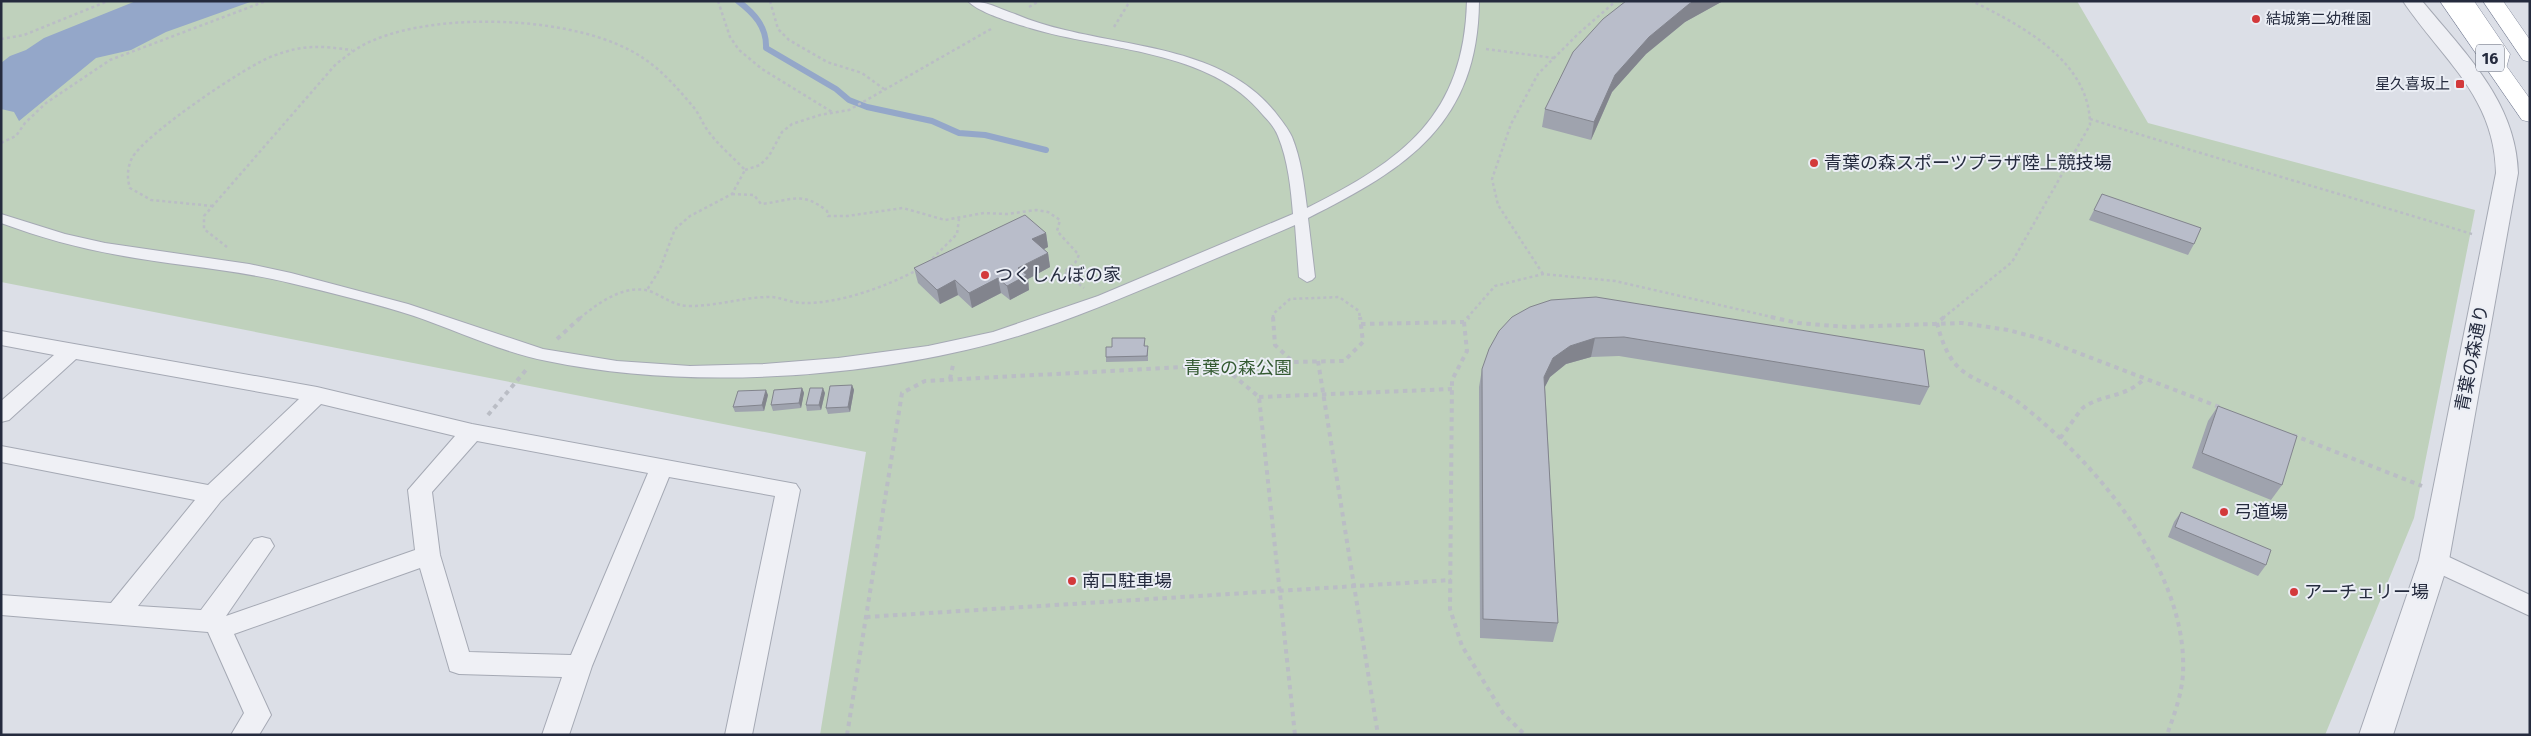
<svg xmlns="http://www.w3.org/2000/svg" width="2531" height="736" font-family="'Fira Sans','Noto Sans JP',sans-serif">
<style>
.green{fill:#bfd1bc}
.water{fill:#94a7c9}
.lines{fill:none;stroke-linecap:round;stroke-linejoin:round}
.stream{stroke:#94a7c9;stroke-width:6}
.pedestrian-casing{stroke:#a5a9b4;stroke-width:2}
.minor-casing{stroke:#a5a9b4;stroke-width:2}
.tertiary-casing{stroke:#a5a9b4;stroke-width:2}
.trunk-casing{stroke:#838a9e;stroke-width:1}
.motorway-casing{stroke:#838a9e;stroke-width:1}
.path-far1{stroke:#babdc5;stroke-width:2.5;stroke-dasharray:3 3;stroke-linecap:butt}
.path{stroke:#babdc5;stroke-width:4;stroke-dasharray:4.5 4.5;stroke-linecap:butt}
.pedestrian{fill:#eff0f5;fill-rule:evenodd}
.minor{fill:#eff0f5;fill-rule:evenodd}
.tertiary{fill:#eff0f5;fill-rule:evenodd}
.trunk{fill:#fff;fill-rule:evenodd}
.motorway{fill:#fff;fill-rule:evenodd}
.wall{fill:#9fa3ae}
.shaded-wall{fill:#82848d}
.building{fill:#b9bdca;stroke:#82848d}
.poi-dot{fill:#d3393b;stroke:#ebeef5;stroke-width:2}
.labels{text-anchor:middle;stroke-width:4;stroke-linejoin:round;paint-order:stroke}
.far-poi-label{font-size:15px;fill:#252b3e;stroke:#ebeef5;text-anchor:start}
.shield{fill:#ebeef5;stroke:#606675;stroke-width:1}
.shield-label{font-size:16px;font-weight:bold;fill:#252b3e}
.poi-label{font-size:18px;fill:#252b3e;stroke:#ebeef5;text-anchor:start}
.street-label{font-size:18px;fill:#252b3e;stroke:#ebeef5}
.park-label{font-size:18px;fill:#345a32;stroke:#ebeef5}
</style>
<rect width="100%" height="100%" fill="#dcdfe7"/>
<path class="green" d="M1 1H2077L2148 123 2475 210 2414 518 2325 735H820L866 452 1 282Z"/>
<path class="water" d="M136 1H253L166 32 131 50 96 58 19 121 14 112 1 109V63L10 56 26 50 44 38Z"/>
<g class="lines">
<path class="stream" d="M738 1C754 13 767 27 766 48L836 89 849 100 867 107 932 121 959 133 985 135 1046 150"/>
<defs>
<path id="pedestrian" d="M968 1C987 1 997 8 1015 14 1031 21 1048 26 1065 30 1138 48 1225 50 1275 112 1281 120 1288 128 1292 137 1301 159 1304 184 1307 208 1403 160 1464 116 1467 1H1479C1478 123 1408 168 1308 218L1315 277 1312 280 1307 282 1299 277 1295 225C1256 242 1216 258 1177 275 1117 300 1057 326 994 343 859 379 685 390 547 361 501 352 458 331 414 316 374 303 332 293 290 283 234 269 175 266 118 255 78 248 39 237 1 223V214L65 234 105 243 249 264 291 273 408 304 543 349 617 361 690 366 764 364 838 358 928 346 993 332 1098 296 1293 214C1291 189 1288 160 1278 136 1275 128 1269 121 1263 115 1211 49 1105 51 1030 28 1014 23 979 13 968 1Z"/>
<g id="minor">
<path d="M1 331 317 387 472 424 796 484 800 490 752 735H725L775 496 669 477 592 666 569 735H542L562 677 459 674 450 671 420 568 234 634 271 715 259 735H231L244 713 208 632 1 615V595L111 603 195 500 1 462V446L208 485 299 399 76 359 9 420 1 422V401L54 355 1 345ZM321 404 455 436 408 490 415 550 226 616 274 546 270 539 262 537 254 539 201 610 138 606 221 501ZM477 441 648 473 571 655 469 652 440 555 432 492Z"/>
<path d="M2434 550 2530 595V616L2425 567 2422 560 2425 553Z"/>
</g>
<path id="tertiary" d="M2403 1H2422C2465 53 2516 102 2518 173L2449 560 2393 735H2359L2419 560 2496 173C2495 97 2442 59 2403 1Z"/>
<path id="trunk" d="M2440 1H2460L2530 99V122L2522 120Z"/>
<g id="motorway">
<path d="M2454 1H2474L2510 54 2505 72 2497 73 2489 72 2486 67 2488 54Z"/>
<path d="M2483 1H2503L2530 40V62L2523 60Z"/>
</g>
</defs>
<use href="#pedestrian" class="pedestrian-casing"/>
<use href="#minor" class="minor-casing"/>
<use href="#tertiary" class="tertiary-casing"/>
<use href="#trunk" class="trunk-casing"/>
<use href="#motorway" class="motorway-casing"/>
<g class="path-far1">
<path d="M718 1 730 37 739 50 762 69 832 112"/>
<path d="M770 1 778 29 789 40 827 62 862 73 884 89"/>
<path d="M1029 7 1039 1"/>
<path d="M1114 27 1130 1"/>
<path d="M1 39 24 35 108 1"/>
<path d="M1486 49 1554 58"/>
<path d="M2090 119C2217 159 2345 195 2472 234"/>
<path d="M1 143 16 136 25 123 46 103 110 60 266 1"/>
<path d="M745 170 760 165 769 156 782 132 792 124 820 115 849 110 991 29"/>
<path d="M732 194 754 195 761 204C791 201 801 190 827 211L828 216H847L903 208 945 220 984 213 1007 214 1036 210 1048 212 1060 220 1057 231 1079 255 1075 263 1064 272 1084 288"/>
<path d="M213 206 151 200 130 188C127 179 127 168 132 158 144 135 247 65 273 56 305 44 319 46 352 50"/>
<path d="M227 247 204 229V216L336 64C348 55 360 45 374 40 442 11 582 16 643 58 663 71 680 91 695 109 700 116 703 124 708 131 719 146 733 157 745 170L732 194 690 216 675 229 660 269 647 290"/>
<path d="M928 263 957 234 959 219"/>
<path d="M1543 274 1498 205 1492 179 1511 124 1538 74 1579 33 1616 1"/>
<path d="M580 318C598 303 627 282 652 292 666 298 674 306 690 306 716 306 740 298 766 297 779 296 790 303 803 303 839 304 888 286 919 269"/>
<path d="M1273 318V314L1290 299 1339 297 1359 311 1360 318"/>
<path d="M1467 318 1495 286 1543 274 1615 281 1776 318"/>
<path d="M1943 318 2012 262 2090 125C2090 61 2022 26 1972 1"/>
</g>
<g class="path">
<path d="M1273 317 1275 345 1293 362 1344 361 1363 342 1360 317"/>
<path d="M1771 317 1798 323 1847 327 1962 323 2008 330 2042 339 2222 408"/>
<path d="M1944 317 1937 323C1953 387 1979 372 2022 405 2097 464 2188 572 2183 673 2182 694 2174 715 2167 735"/>
<path d="M1464 322 1467 351 1452 380 1450 609 1462 646 1503 713 1525 735"/>
<path d="M1361 324 1464 322 1469 317"/>
<path d="M557 339 581 317"/>
<path d="M1318 361 1378 735"/>
<path d="M950 379 953 365"/>
<path d="M1259 397 1452 389"/>
<path d="M488 415 526 370"/>
<path d="M2293 435 2422 486"/>
<path d="M2060 438C2066 432 2080 409 2084 407 2105 393 2124 399 2145 378"/>
<path d="M866 617 1451 580"/>
<path d="M847 735 902 393 925 381 1221 365 1259 397 1295 735"/>
</g>
<use href="#pedestrian" class="pedestrian"/>
<use href="#minor" class="minor"/>
<use href="#tertiary" class="tertiary"/>
<use href="#trunk" class="trunk"/>
<use href="#motorway" class="motorway"/>
</g>
<g class="wall">
<path d="M1626 1H1723L1685 22 1646 54 1612 92 1591 140 1542 127 1545 109Z"/>
<path d="M2102 194 2194 244 2188 255 2089 220Z"/>
<path d="M1046 233 1048 247 1044 249 1048 253 1050 267 1028 279 1029 290 1010 300 1001 293 972 308 958 295 940 304 918 283 914 268Z"/>
<path d="M1512 317 1929 387 1920 405 1619 356 1591 357 1566 364 1550 377 1545 387 1558 623 1553 642 1480 638 1479 387 1482 369Z"/>
<path d="M1145 343V346H1148V361L1106 362V357L1112 347Z"/>
<path d="M852 385 854 390 850 412 828 414 826 408Z"/>
<path d="M802 388 804 393 801 408 773 411 771 405Z"/>
<path d="M825 393 821 410 807 411 806 405Z"/>
<path d="M768 395 764 411 735 412 733 407Z"/>
<path d="M2218 406 2282 485 2271 500 2192 468 2208 421Z"/>
<path d="M2181 512 2266 565 2258 576 2168 537 2174 522Z"/>
</g>
<g class="shaded-wall">
<path d="M1694 1H1723L1685 22 1646 54 1612 92 1591 140 1594 122 1615 75 1649 37 1689 4Z"/>
<path d="M1046 233 1048 247 1034 254 1032 239Z"/>
<path d="M1048 253 1050 267 1028 279 1029 290 1010 300 1007 286 1018 268Z"/>
<path d="M998 278 1001 293 972 308 969 293Z"/>
<path d="M955 280 958 295 940 304 937 290Z"/>
<path d="M1595 338 1591 357 1566 364 1550 377 1540 396 1544 377 1553 358 1570 346Z"/>
<path d="M852 385 854 390 850 412 848 407Z"/>
<path d="M802 388 804 393 801 408 799 403Z"/>
<path d="M823 388 825 393 821 410 819 405Z"/>
<path d="M766 390 768 395 764 411 762 405Z"/>
</g>
<g class="building">
<path d="M1626 1H1694L1689 4 1649 37 1615 75 1594 122 1545 109 1573 52 1603 19Z"/>
<path d="M2102 194 2201 228 2194 244 2094 210Z"/>
<path d="M1025 215 1046 233 1032 239 1048 253 1018 268 1027 275 1007 286 998 278 969 293 955 280 937 290 914 268Z"/>
<path d="M1596 297 1924 350 1929 387 1624 337 1595 338 1570 346 1553 358 1544 377 1558 623 1483 619 1482 369 1489 349 1499 331 1512 317 1530 307 1551 300Z"/>
<path d="M1112 338H1145L1144 346H1148L1147 356 1106 357V347H1112Z"/>
<path d="M852 385 848 407 826 408 830 386Z"/>
<path d="M802 388 799 403 771 405 774 390Z"/>
<path d="M810 388H823L819 405H806Z"/>
<path d="M766 390 762 405 733 407 738 391Z"/>
<path d="M2218 406 2297 436 2282 485 2202 453Z"/>
<path d="M2181 512 2271 550 2266 565 2175 527Z"/>
</g>
<g class="poi-dot">
<circle cx="2256" cy="19" r="5"/>
<rect x="2455" y="79" width="10" height="10" rx="2.5"/>
<circle cx="1814" cy="163" r="5"/>
<circle cx="985" cy="275" r="5"/>
<circle cx="2224" cy="512" r="5"/>
<circle cx="1072" cy="581" r="5"/>
<circle cx="2294" cy="592" r="5"/>
</g>
<g class="labels">
<g class="far-poi-label">
<text x="2266" y="24">結城第二幼稚園</text>
<text x="2450" y="89" text-anchor="end">星久喜坂上</text>
</g>
<rect class="shield" x="2476" y="44.5" width="28" height="27" rx="4"/>
<g class="shield-label">
<text x="2490" y="64">16</text>
</g>
<g class="poi-label">
<text x="1824" y="169">青葉の森スポーツプラザ陸上競技場</text>
<text x="995" y="281">つくしんぼの家</text>
<text x="2234" y="518">弓道場</text>
<text x="1082" y="587">南口駐車場</text>
<text x="2304" y="598">アーチェリー場</text>
</g>
<g class="street-label">
<text transform="translate(2472 358) rotate(-79)" y="6">青葉の森通り</text>
</g>
<g class="park-label">
<text x="1238" y="374">青葉の森公園</text>
</g>
</g>
<rect width="2531" height="736" fill="none" stroke="#252b3e" stroke-width="5"/>
</svg>
